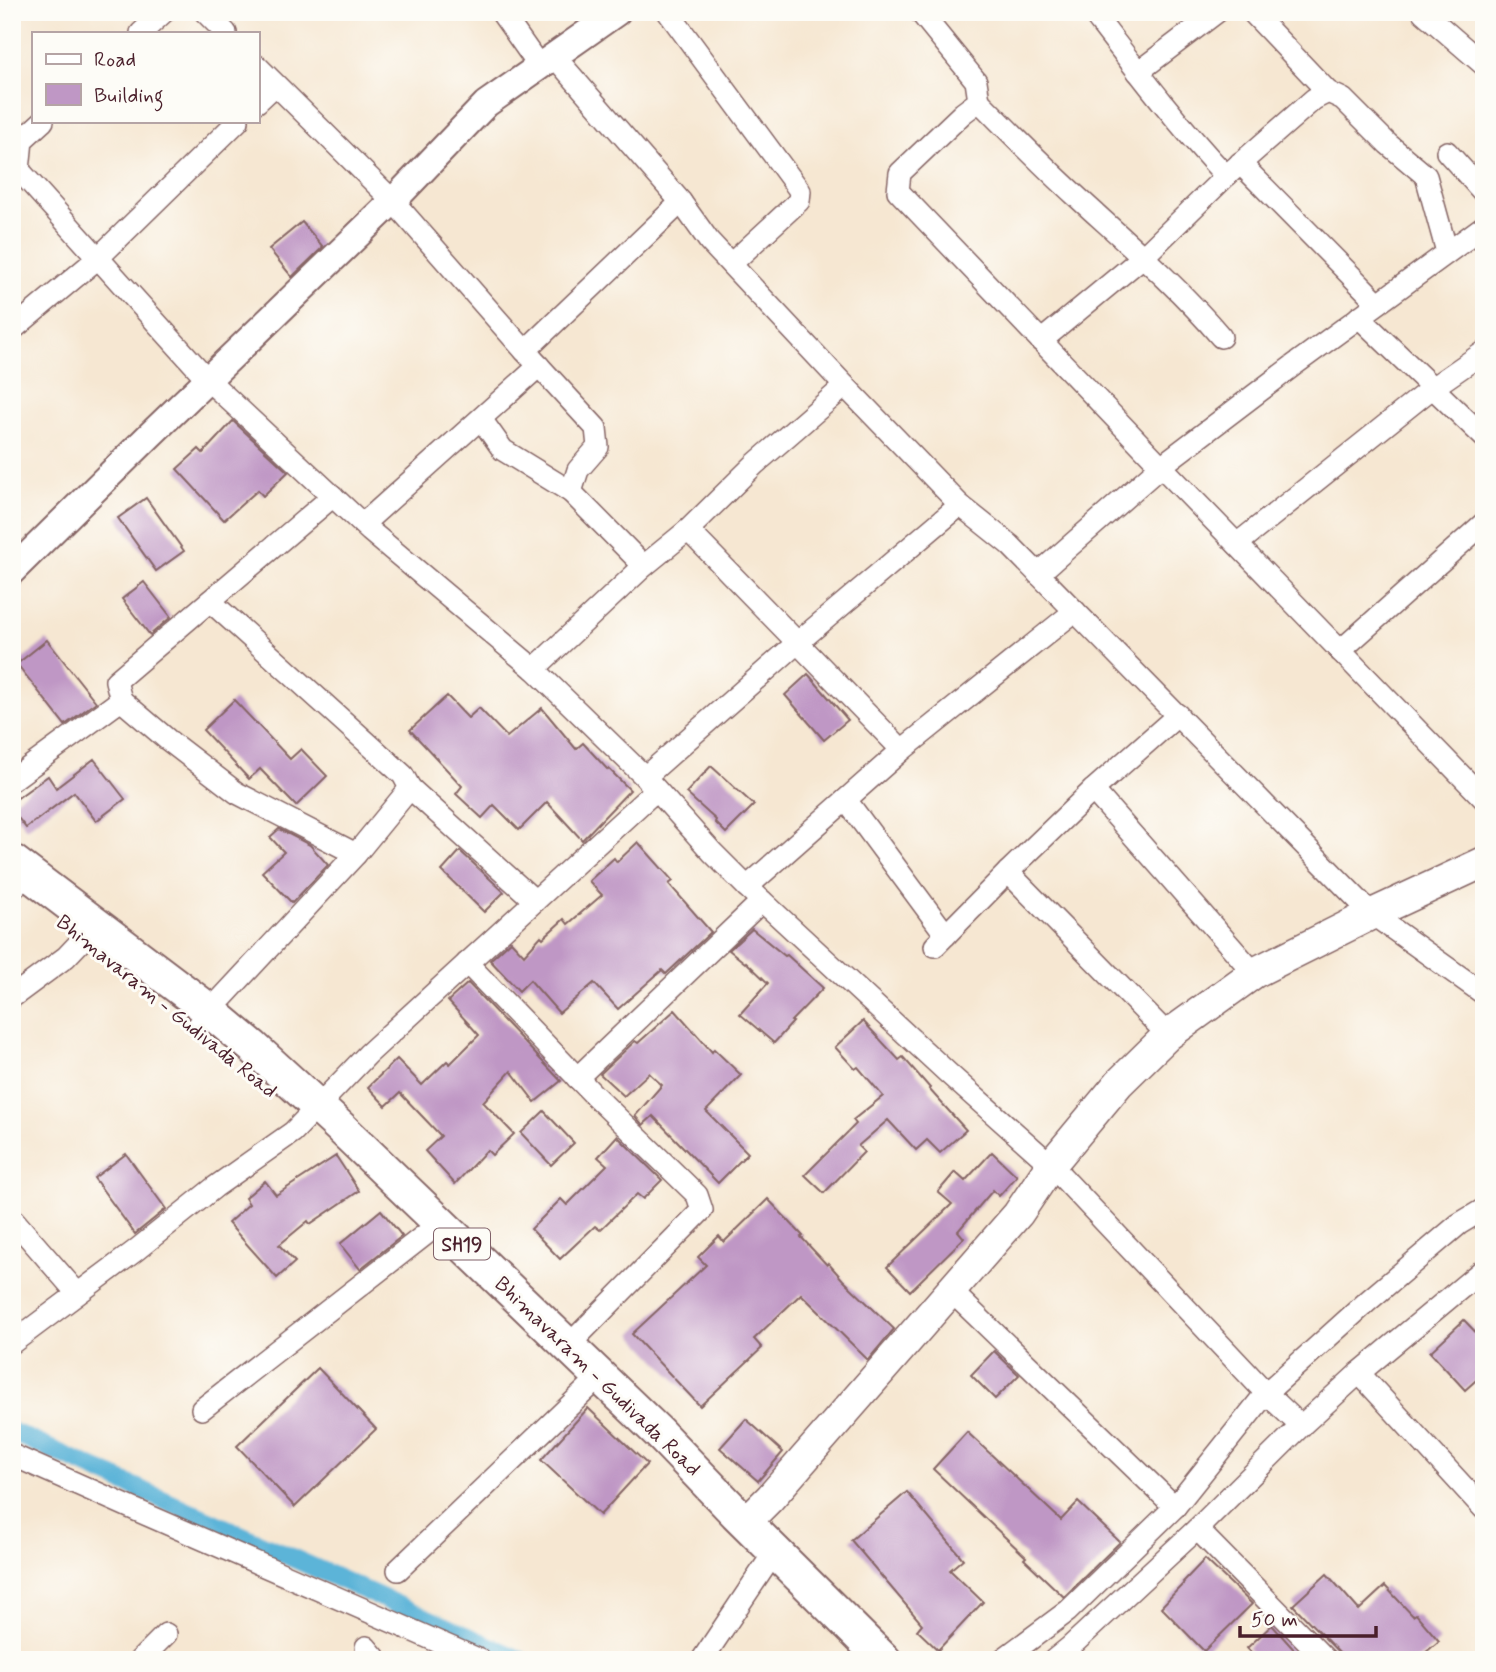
<svg xmlns="http://www.w3.org/2000/svg" width="1496" height="1672" font-family="Mynerve,sans-serif">
<style>
.lines{fill:none;stroke-linecap:round;stroke-linejoin:round}
.canal{stroke:#5bb4d8;stroke-width:19}
.building{fill:#bf97c5}
.minor-casing{stroke:#866565;stroke-width:24}
.tertiary-casing{stroke:#866565;stroke-width:30}
.secondary-casing{stroke:#866565;stroke-width:33}
.primary-casing{stroke:#866565;stroke-width:37}
.minor{stroke:#fff;stroke-width:21}
.tertiary{stroke:#fff;stroke-width:26}
.secondary{stroke:#fff;stroke-width:30}
.primary{stroke:#fff;stroke-width:33}
.labels{text-anchor:middle;stroke-width:6;stroke-linejoin:round;paint-order:stroke}
.shield{fill:#fdfcf7;stroke:#806168;stroke-width:2}
.shield-label{font-size:19px;font-weight:bold;fill:#4a1f2b}
.street-label{font-size:21px;fill:#4a1f2b;stroke:#fdfcf7}
</style>
<rect width="100%" height="100%" fill="#fdfcf7"/>
<filter id="ink" filterUnits="userSpaceOnUse"><feTurbulence type="fractalNoise" baseFrequency=".0143" numOctaves="2"/><feDisplacementMap in="SourceGraphic" scale="14" xChannelSelector="R" yChannelSelector="G"/><feConvolveMatrix kernelMatrix="1 2 1 2 8 2 1 2 1" color-interpolation-filters="sRGB"/></filter>
<filter id="wash" filterUnits="userSpaceOnUse"><feTurbulence type="fractalNoise" baseFrequency=".00686" numOctaves="4" result="noise"/><feDisplacementMap in="SourceGraphic" scale="28" xChannelSelector="R" yChannelSelector="G"/><feGaussianBlur stdDeviation="1.57" result="paint"/><feColorMatrix in="noise" values="0 0 0 0 0 0 0 0 0 0 0 0 0 0 0 0 0 1.4 0 .05"/><feComposite in="paint" operator="in"/></filter>
<g filter="url(#wash)">
<rect width="100%" height="100%" fill="#f6e7d2"/>
<g class="lines">
<path class="canal" d="M12 1432 520 1660"/>
</g>
<g id="blocks">
<g class="building">
<path d="M302 222 323 247 292 277 269 249Z"/>
<path d="M233 421 288 472 263 496 258 490 224 520 177 469 199 449 203 453Z"/>
<path d="M146 498 184 551 156 571 118 518Z"/>
<path d="M144 582 171 617 150 635 122 599Z"/>
<path d="M47 640 96 702 65 725 17 664Z"/>
<path d="M808 674 848 720 824 740 785 695Z"/>
<path d="M447 696 468 718 479 708 507 737 542 708 576 749 583 743 608 770 609 769 630 790 582 840 547 802 519 830 494 805 482 818 456 794 462 786 410 730Z"/>
<path d="M234 700 290 759 301 749 327 776 296 806 260 769 249 779 203 730Z"/>
<path d="M94 759 125 799 96 821 74 792 26 828 12 810V802L48 776 56 788Z"/>
<path d="M711 766 754 805 726 833 715 822 716 820 686 793Z"/>
<path d="M279 829 310 845 328 865 292 903 262 872 284 852 270 837Z"/>
<path d="M638 842 673 881 669 884 711 932 666 974 662 970 618 1009 594 983 559 1013 530 980 519 991 490 960 511 941 524 955 541 936 543 938 564 919 568 924 602 895 589 881 614 858 617 862Z"/>
<path d="M460 851 504 892 484 912 442 871Z"/>
<path d="M752 929 785 956 787 955 823 988 791 1021 793 1022 774 1043 740 1014 768 983 746 962 745 963 729 950Z"/>
<path d="M468 983 561 1081 535 1102 511 1071 483 1102 514 1134 492 1155 487 1150 455 1184 425 1151 441 1136 400 1093 386 1106 368 1087 397 1059 422 1085 447 1061 450 1064 479 1035 448 1001Z"/>
<path d="M675 1010 712 1052 714 1049 741 1075 706 1111 748 1153 718 1183 653 1116 643 1125 635 1116 662 1085 649 1073 624 1096 600 1074 635 1041 638 1043Z"/>
<path d="M863 1021 899 1060 903 1057 930 1088 929 1089 966 1130 940 1153 927 1140 916 1150 888 1120 858 1146 864 1152 824 1193 805 1175 856 1124 853 1120 883 1096 858 1067 855 1069 835 1047Z"/>
<path d="M544 1111 574 1143 551 1165 521 1133Z"/>
<path d="M617 1136 662 1180 643 1199 637 1194 600 1230 595 1226 560 1259 531 1229 561 1199 567 1205 607 1165 598 1157Z"/>
<path d="M992 1152 1017 1176 999 1196 993 1190 958 1231 964 1238 910 1291 887 1267 952 1204 938 1192 955 1172 965 1181Z"/>
<path d="M126 1154 166 1209 135 1234 94 1178Z"/>
<path d="M336 1156 359 1191 310 1224 308 1221 279 1245 295 1262 277 1278 228 1223 249 1204 245 1198 265 1181 276 1195Z"/>
<path d="M768 1199 803 1236 801 1237 827 1265 828 1263 843 1280 894 1329 868 1360 801 1294 754 1339 762 1348 700 1406 632 1334 706 1265 698 1257 719 1236 724 1242Z"/>
<path d="M381 1210 402 1236 360 1269 340 1244Z"/>
<path d="M1464 1320 1484 1341V1373L1465 1390 1430 1352Z"/>
<path d="M994 1351 1019 1375 995 1399 971 1375Z"/>
<path d="M318 1368 376 1429 295 1507 237 1446Z"/>
<path d="M588 1408 647 1464 600 1515 541 1460Z"/>
<path d="M746 1419 783 1452 758 1481 720 1448Z"/>
<path d="M967 1432 1061 1520 1078 1502 1120 1542 1064 1597 1024 1559 1026 1557 933 1469Z"/>
<path d="M907 1492 963 1559 950 1570 983 1602 938 1650 917 1630 922 1624 851 1540Z"/>
<path d="M1205 1559 1252 1604 1204 1651 1161 1607 1184 1583 1183 1582Z"/>
<path d="M1327 1574 1359 1610 1385 1586 1413 1616 1416 1614 1439 1641 1417 1660H1346L1293 1605Z"/>
<path d="M1272 1625 1297 1653 1289 1660H1258L1247 1648Z"/>
</g>
</g>
</g>
<g filter="url(#ink)">
<use href="#blocks" fill-opacity="0" stroke="#866565" stroke-width="2"/>
<g class="lines">
<defs>
<g id="minor">
<path d="M205 12 226 33"/>
<path d="M501 12 539 66"/>
<path d="M668 12 800 191 799 201 731 264"/>
<path d="M920 12 976 81 979 101 963 113 900 173 898 191 1161 466 1484 799"/>
<path d="M1092 12C1135 68 1178 125 1226 176L1314 99 1328 92 1343 99 1388 144 1426 176 1447 252"/>
<path d="M1252 12 1328 92"/>
<path d="M1423 12 1484 65"/>
<path d="M141 33 164 12"/>
<path d="M554 56 681 202 709 241 845 386 960 505 1010 545 1372 914 1484 994"/>
<path d="M257 66 393 201 525 351 596 428 598 447 578 470 571 492 644 566"/>
<path d="M1138 72 1217 12"/>
<path d="M979 101C1011 133 1042 165 1075 195 1125 241 1177 285 1221 337"/>
<path d="M257 102 275 85"/>
<path d="M43 121 22 140 19 170 208 380 370 531 534 669 645 777 712 852 747 887 949 1074 1051 1165 1266 1393 1301 1426"/>
<path d="M1447 152 1484 193"/>
<path d="M1240 163 1378 303"/>
<path d="M1359 317 1484 437"/>
<path d="M12 330 98 258 238 121"/>
<path d="M1041 341 1144 256 1226 176"/>
<path d="M525 351 681 202"/>
<path d="M481 419 503 450 571 492"/>
<path d="M363 524 539 366"/>
<path d="M688 530 755 464 845 386"/>
<path d="M1237 544 1432 388 1484 352"/>
<path d="M1038 574 1161 466 1294 365 1484 226"/>
<path d="M1340 651 1484 523"/>
<path d="M534 669 644 566 688 530 902 750"/>
<path d="M121 700 168 740 237 793 356 854"/>
<path d="M645 777 797 643 960 505"/>
<path d="M12 780 121 700 116 681 333 496"/>
<path d="M410 788 535 901"/>
<path d="M1093 790 1254 973"/>
<path d="M846 800 946 935"/>
<path d="M1008 872 1168 1035"/>
<path d="M747 887 902 750 1075 611"/>
<path d="M12 889 16 886"/>
<path d="M935 946 1008 872 1093 790 1178 715"/>
<path d="M467 963 593 1094 697 1195 702 1210 568 1346"/>
<path d="M12 997 66 957 84 938"/>
<path d="M198 1026 210 1011 356 854 410 788 403 775 210 601"/>
<path d="M577 1078 762 901"/>
<path d="M12 1218 77 1293"/>
<path d="M951 1291 1175 1507"/>
<path d="M12 1343 135 1251 215 1187 293 1132 368 1054 656 790"/>
<path d="M1359 1373 1484 1509"/>
<path d="M202 1409 426 1234"/>
<path d="M12 1455 138 1511 480 1660"/>
<path d="M1197 1529 1326 1660"/>
<path d="M398 1570 587 1389"/>
<path d="M366 1647 377 1660"/>
<path d="M140 1660 166 1634"/>
<path d="M702 1660 775 1551"/>
<path d="M1002 1660 1068 1611 1175 1507 1266 1393 1368 1301 1459 1224 1484 1209"/>
<path d="M1054 1660 1070 1647 1197 1529 1301 1426 1359 1373 1484 1269"/>
</g>
<path id="tertiary" d="M12 571 150 435 393 201 486 104 617 12"/>
<path id="secondary" d="M746 1522 770 1498 1018 1214 1051 1165 1119 1083 1168 1035 1254 973 1372 914 1484 862"/>
<path id="primary" d="M12 861 210 1011 253 1047 340 1127 658 1432 736 1513 884 1660"/>
</defs>
<use href="#minor" class="minor-casing"/>
<use href="#tertiary" class="tertiary-casing"/>
<use href="#secondary" class="secondary-casing"/>
<use href="#primary" class="primary-casing"/>
<use href="#minor" class="minor"/>
<use href="#tertiary" class="tertiary"/>
<use href="#secondary" class="secondary"/>
<use href="#primary" class="primary"/>
</g>
</g>
<g class="labels">
<rect class="shield" x="434" y="1228.5" width="56" height="31" rx="5"/>
<g class="shield-label">
<text x="462" y="1251">SH19</text>
</g>
<g class="street-label">
<text transform="translate(167 1006) rotate(39)" y="7">Bhimavaram - Gudivada Road</text>
<text transform="translate(598 1376) rotate(44)" y="7">Bhimavaram - Gudivada Road</text>
</g>
</g>
<rect width="1496" height="1672" fill="none" stroke="#fdfcf7" stroke-width="42"/>
<rect x="32" y="32" width="228" height="91" fill="#fdfcf7" stroke="#b5a4a5" stroke-width="2"/>
<rect x="46" y="54" width="35" height="10" fill="#ffffff" stroke="#b5a4a5" stroke-width="2"/>
<text x="94" y="66" font-size="21" fill="#4a1f2b">Road</text>
<rect x="46" y="84" width="35" height="21" fill="#bf97c5" stroke="#b5a4a5" stroke-width="2"/>
<text x="94" y="102" font-size="21" fill="#4a1f2b">Building</text>
<path d="M1240 1626v10h136v-10" fill="none" stroke="#4a1f2b" stroke-width="3.5"/>
<text x="1251" y="1626" font-size="21" fill="#4a1f2b" stroke="#fdfcf7" stroke-width="5" paint-order="stroke">50 m</text>
</svg>
